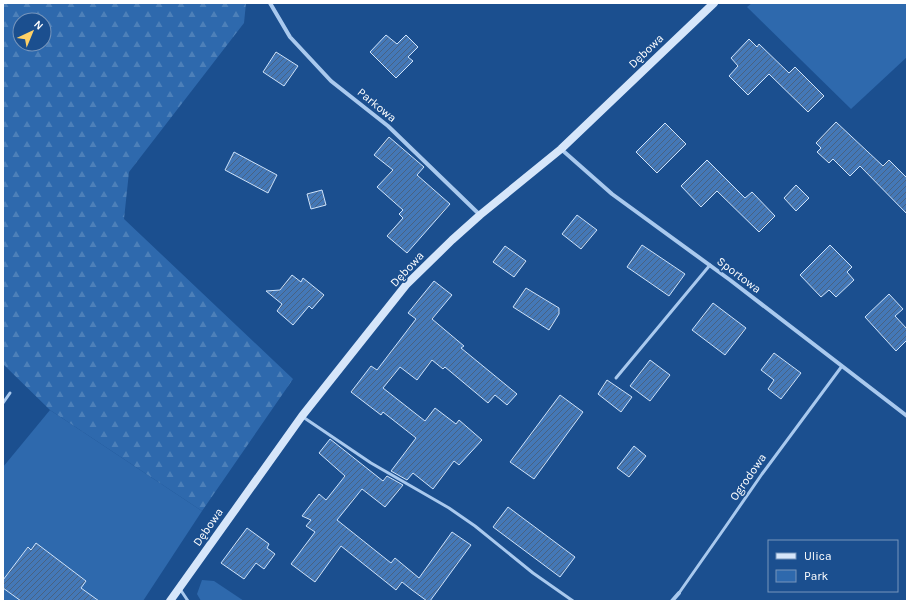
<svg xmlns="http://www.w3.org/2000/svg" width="910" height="604" font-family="Karla,sans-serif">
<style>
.green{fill:#2e69ad}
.forest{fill:url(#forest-firs);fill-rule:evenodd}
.building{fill:url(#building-hatch);stroke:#cfe3fa}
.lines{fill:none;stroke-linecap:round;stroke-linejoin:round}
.lane{stroke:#a9c9ee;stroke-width:3}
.street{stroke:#a9c9ee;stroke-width:4}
.secondary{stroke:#d6e6fa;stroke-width:8}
.labels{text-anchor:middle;stroke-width:3.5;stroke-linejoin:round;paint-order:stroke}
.street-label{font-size:12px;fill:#fff;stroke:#1b4f8f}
</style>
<defs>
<pattern id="forest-firs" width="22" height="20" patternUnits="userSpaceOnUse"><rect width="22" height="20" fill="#2e69ad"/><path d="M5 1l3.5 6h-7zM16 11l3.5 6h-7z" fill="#4d80b9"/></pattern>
<pattern id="building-hatch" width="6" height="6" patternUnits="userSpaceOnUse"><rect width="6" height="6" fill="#4478b7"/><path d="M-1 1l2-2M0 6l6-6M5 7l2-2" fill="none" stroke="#486282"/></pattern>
</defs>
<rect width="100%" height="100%" fill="#1b4f8f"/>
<g class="green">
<path d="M752 3H907V57L851 109 747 7Z"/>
<path d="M50 410 202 511 143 601H3V467Z"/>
<path d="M202 580 214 581 244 601H201L197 594Z"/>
</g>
<path class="forest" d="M3 3H246L244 23 129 172 124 219 293 379 202 511 50 410 3 364ZM20 20H44V44H20Z"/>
<g class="building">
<path d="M386 35 397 44 406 35 418 47 408 57 413 61 396 78 370 52Z"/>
<path d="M749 39 757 47 759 44 789 73 795 67 824 96 808 112 769 74 748 95 729 76 738 66 731 58Z"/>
<path d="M276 52 298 66 284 86 263 72Z"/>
<path d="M836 122 883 166 889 160 907 178V214L860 166 850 176 833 159 829 163 817 152 821 148 816 143Z"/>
<path d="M665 123 686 144 657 173 636 152Z"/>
<path d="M389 137 424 167 417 175 450 204 407 253 387 236 403 218 399 214 403 210 377 187 393 170 374 155Z"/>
<path d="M234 152 277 175 268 193 225 170Z"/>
<path d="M707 160 745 198 752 192 775 216 759 232 717 191 701 207 681 186Z"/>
<path d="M796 185 809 198 796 211 784 198Z"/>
<path d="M322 190 326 205 311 209 307 194Z"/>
<path d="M577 215 597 230 581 249 562 234Z"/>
<path d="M642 245 685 274 669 296 627 267Z"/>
<path d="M830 245 852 267 847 272 854 280 836 297 829 290 821 297 800 275Z"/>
<path d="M505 246 526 261 514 277 493 262Z"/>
<path d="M292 275 301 282 303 278 324 295 312 309 309 306 293 325 277 311 282 304 266 291 280 290Z"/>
<path d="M434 281 452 295 432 319 464 346 461 348 517 394 507 405 495 395 488 403 445 367 443 369 432 360 417 380 400 367 383 388 425 421 435 408 456 424 459 420 482 440 459 465 454 461 433 489 413 473 407 480 391 471 416 438 383 412 381 415 351 392 371 366 377 370 416 319 408 313Z"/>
<path d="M526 288 559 308V314L549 330 513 307Z"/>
<path d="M889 294 903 309 895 316 907 329V340L896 351 865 317Z"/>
<path d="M713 303 746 328 725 355 692 330Z"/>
<path d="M774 353 801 373 781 399 768 389 774 380 761 370Z"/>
<path d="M650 360 670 375 650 401 630 386Z"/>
<path d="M607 380 632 397 621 412 598 394Z"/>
<path d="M560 395 583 412 534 479 510 462Z"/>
<path d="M330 439 383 481 387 476 403 485 385 507 362 489 337 520 391 563 395 558 419 578 452 532 471 545 430 601H427L412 590 402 582 396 590 341 546 315 582 291 564 315 532 306 526 311 520 302 516 319 494 326 500 345 476 319 453Z"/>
<path d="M634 446 646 456 629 477 617 468Z"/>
<path d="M508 507 575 557 560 577 493 527Z"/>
<path d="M247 528 269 544 267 548 275 554 264 569 256 563 244 579 221 563Z"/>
<path d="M36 543 86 581 81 588 99 601H21L3 588V580L28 547 31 550Z"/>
</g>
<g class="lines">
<g class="lane">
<path d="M616 378 710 265"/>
<path d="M3 403 10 393"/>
<path d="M303 417 371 463 449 508 475 526 533 573 573 601"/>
<path d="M180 589 188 601"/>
<path d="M679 593 726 526 762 474 842 366"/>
</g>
<g class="street">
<path d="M270 3 290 37 331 81 388 126 480 215"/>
<path d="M561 149 612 194 730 280 907 416"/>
<path d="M672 601 679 593"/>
</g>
<path class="secondary" d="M170 601 302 416 406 285 452 240 480 215 561 149 714 3"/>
</g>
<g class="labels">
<g class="street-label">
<text transform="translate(646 51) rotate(-44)" y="4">Dębowa</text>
<text transform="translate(377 105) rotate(39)" y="4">Parkowa</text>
<text transform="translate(407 269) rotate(-47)" y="4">Dębowa</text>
<text transform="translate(739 275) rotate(37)" y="4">Sportowa</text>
<text transform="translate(748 477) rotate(-55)" y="4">Ogrodowa</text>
<text transform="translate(208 527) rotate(-55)" y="4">Dębowa</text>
</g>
</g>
<rect width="910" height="604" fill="none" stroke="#ffffff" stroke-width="8"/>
<rect x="768" y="540" width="130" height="52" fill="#1b4f8f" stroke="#7695bc"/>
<rect x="776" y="553" width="20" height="6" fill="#d6e6fa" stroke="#7695bc"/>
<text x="804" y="560" font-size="12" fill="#ffffff">Ulica</text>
<rect x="776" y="570" width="20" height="12" fill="#2e69ad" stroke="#7695bc"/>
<text x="804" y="580" font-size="12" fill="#ffffff">Park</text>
<g transform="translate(32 32) rotate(44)"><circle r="19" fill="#1b4f8f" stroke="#7695bc"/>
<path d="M0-3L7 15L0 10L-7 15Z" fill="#ffd166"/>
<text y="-6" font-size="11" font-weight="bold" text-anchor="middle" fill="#ffffff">N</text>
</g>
</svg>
